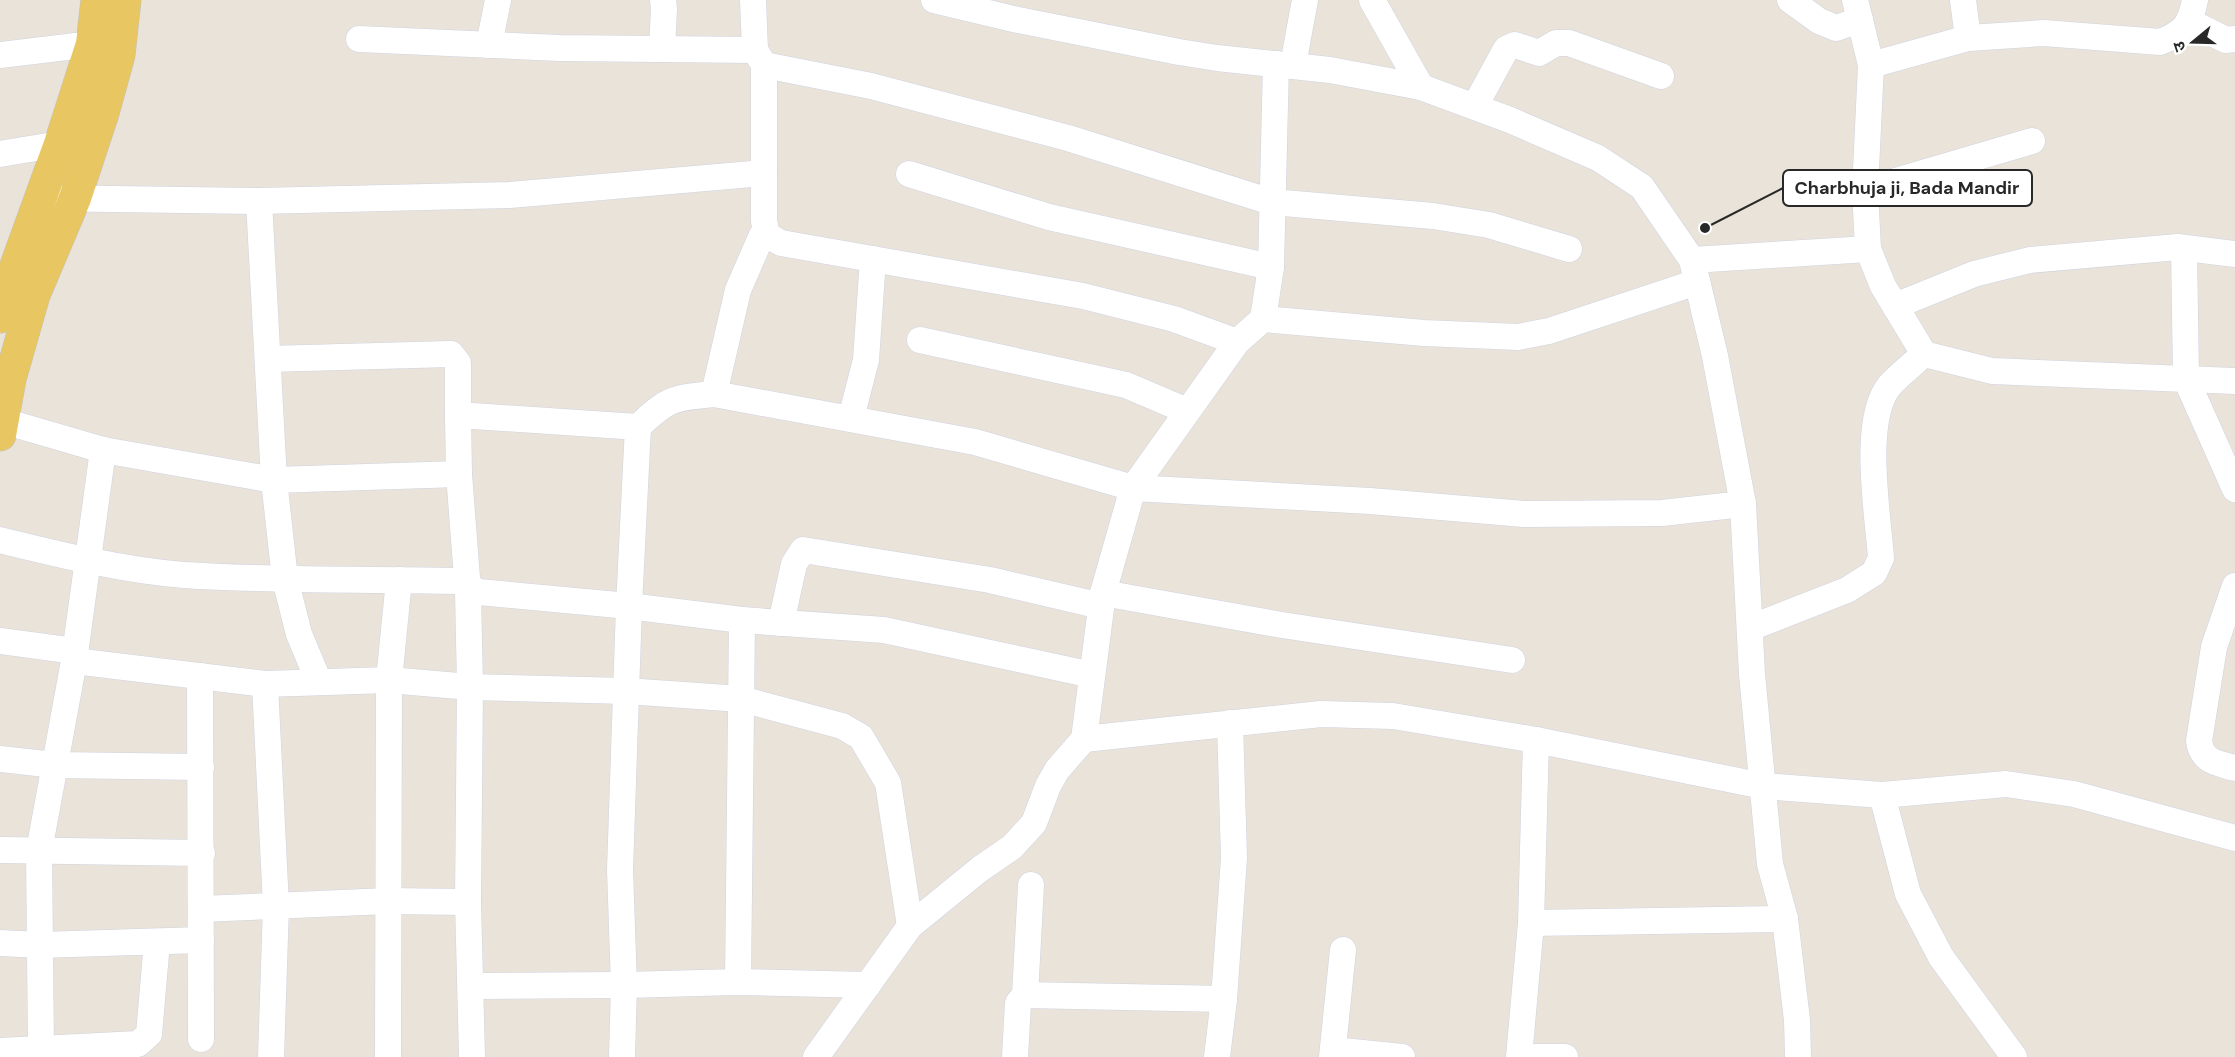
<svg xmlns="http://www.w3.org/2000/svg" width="2235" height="1057" font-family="'DM Sans','Noto Sans Devanagari',sans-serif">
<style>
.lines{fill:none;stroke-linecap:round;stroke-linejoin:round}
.minor-casing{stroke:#d0d3e0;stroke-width:27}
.major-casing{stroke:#c3c3c3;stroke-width:33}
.minor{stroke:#fff;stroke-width:26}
.major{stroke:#e8c762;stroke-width:32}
.leader{fill:none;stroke:#282828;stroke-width:2}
.callout-dot{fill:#282828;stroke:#fff;stroke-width:2}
.callout{fill:#fff;stroke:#282828;stroke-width:2}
.callout-label{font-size:18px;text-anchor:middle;font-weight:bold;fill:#282828}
</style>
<rect width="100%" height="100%" fill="#eae3da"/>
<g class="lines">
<defs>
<g id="minor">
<path d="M753 0 755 50 764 65V221L767 235 781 243 1083 296 1174 319 1237 342"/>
<path d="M934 0 1018 20 1179 52 1217 58 1330 70 1421 87 1510 120 1598 158 1642 187 1692 260 1715 356 1743 504 1752 674 1770 864 1785 919 1797 1020 1798 1057"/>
<path d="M1372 0 1421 87"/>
<path d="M1790 0 1819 21 1836 28 1860 20"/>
<path d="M1855 0 1871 65 1865 190 1868 249 1883 286 1924 354 1992 371 2235 381"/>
<path d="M1963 0 1968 38"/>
<path d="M2190 22 2226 40 2235 39"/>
<path d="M359 39 559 48 755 50"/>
<path d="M489 45 498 0"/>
<path d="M662 49 664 9 663 0"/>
<path d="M0 55 92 44"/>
<path d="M764 65 871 86 1068 138 1272 202 1433 216 1489 225 1569 249"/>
<path d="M1293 65 1305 0"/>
<path d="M1871 65 1968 38 2044 33 2160 42C2185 32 2190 25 2195 0"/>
<path d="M1475 106 1506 49 1515 45 1539 53 1556 43H1569L1661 76"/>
<path d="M0 154 60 144"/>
<path d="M909 174 1049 217 1271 267"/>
<path d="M1865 190 2032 141"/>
<path d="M40 198 259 201 510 195 764 173"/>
<path d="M259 201 274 480 285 579 299 634 319 682"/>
<path d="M2184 248 2186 379 2235 489"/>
<path d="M1692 260 1868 249"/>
<path d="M1895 306 1974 274 2030 260 2178 247 2235 254"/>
<path d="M1263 319 1424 333 1518 337 1549 331 1697 282"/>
<path d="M920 340 1126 385 1187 411"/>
<path d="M268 359 451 354 458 363V415"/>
<path d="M714 394 738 290 762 235H767"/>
<path d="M851 418 866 360 873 259"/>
<path d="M0 420 103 450 274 480 459 474 458 415 638 427 629 606 620 870 624 985 622 1057"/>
<path d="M638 427C668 398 673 398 714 394L975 442 1133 488 1370 501 1524 514 1662 513 1743 504"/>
<path d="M459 474 468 591 470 687 468 902 472 1057"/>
<path d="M0 540C61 555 122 570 184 575 278 581 373 579 468 581"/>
<path d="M2235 586 2214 647 2199 741C2202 762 2217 763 2235 768"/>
<path d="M468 591 629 606 742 620 884 630 1092 675"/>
<path d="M1103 593 1282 625 1512 660"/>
<path d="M781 623 794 564 803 550 990 580 1101 606"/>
<path d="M1750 628 1847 590 1874 573 1881 558C1878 515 1861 419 1890 385 1900 374 1913 364 1924 354"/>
<path d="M0 641 75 651"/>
<path d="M74 661 265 684 389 680 470 687 626 691 741 699 842 726 861 737 888 783 910 926"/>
<path d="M200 676 201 1039"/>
<path d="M265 684 276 906 271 1057"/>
<path d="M1084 739 1321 714 1393 716 1536 740 1763 786 1882 795 2006 784 2074 794 2235 838"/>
<path d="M0 759 55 765 201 767"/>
<path d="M1882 795 1908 894 1941 957 2014 1057"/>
<path d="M0 850 202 853"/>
<path d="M201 909 388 901 468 902"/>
<path d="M1531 923 1785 919"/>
<path d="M0 943 40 945 201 940"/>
<path d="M738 982 742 620"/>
<path d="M471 986 624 985 738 982 868 985"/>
<path d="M1025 995 1031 885"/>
<path d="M41 1050 39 851 74 661 103 450"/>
<path d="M1333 1050 1402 1057"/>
<path d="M0 1051 138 1044 149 1034 157 942"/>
<path d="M388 1057 389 680 399 580"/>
<path d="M816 1057 910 926 980 869 1012 847 1034 823 1048 786 1057 770 1084 739 1103 593 1133 488 1237 342 1263 319 1271 267 1276 64"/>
<path d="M1015 1057 1018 1003 1025 995 1224 999"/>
<path d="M1217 1057 1224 999 1234 858 1230 723"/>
<path d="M1332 1057 1343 950"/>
<path d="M1519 1057 1531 923 1536 740"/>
<path d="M1536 1057H1565"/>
</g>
<g id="major">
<path d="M0 317 10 282 60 144 92 44 97 0"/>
<path d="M0 435 10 379 34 295 75 198 103 113 119 55 125 0"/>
</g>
</defs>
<use href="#minor" class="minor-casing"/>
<use href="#major" class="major-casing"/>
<use href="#minor" class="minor"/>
<use href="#major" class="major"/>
</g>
<path class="leader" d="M1705 228L1783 188"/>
<circle class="callout-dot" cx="1705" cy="228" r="6"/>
<rect class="callout" x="1783" y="170" width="249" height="36" rx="6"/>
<g class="callout-label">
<text x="1907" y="194">Charbhuja ji, Bada Mandir</text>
</g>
<g transform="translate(2193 42) rotate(251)" stroke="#ffffff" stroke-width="4.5" paint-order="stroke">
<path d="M0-4.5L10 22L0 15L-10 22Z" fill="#282828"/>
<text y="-9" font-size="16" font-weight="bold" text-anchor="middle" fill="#282828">उ</text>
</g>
</svg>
